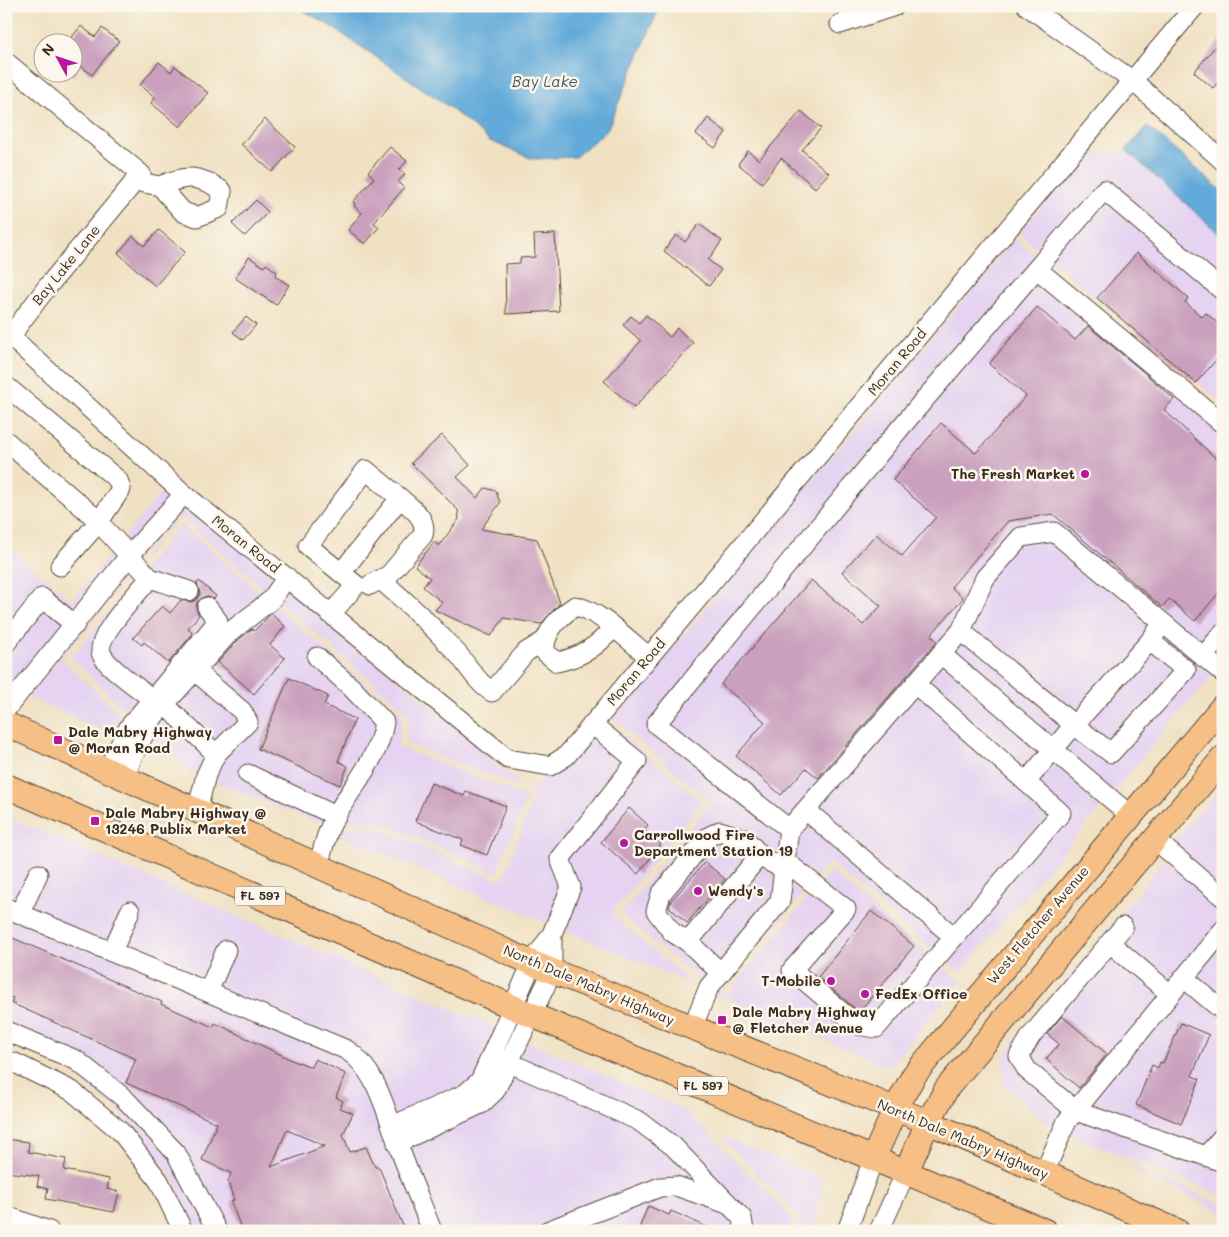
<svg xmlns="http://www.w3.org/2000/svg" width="1229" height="1237" font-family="Mali,sans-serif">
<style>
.built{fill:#e5d3f1}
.water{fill:#62aad9;stroke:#4e6a7c}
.building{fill:#caa0be;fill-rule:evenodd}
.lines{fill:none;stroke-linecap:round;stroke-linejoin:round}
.minor-casing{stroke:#564537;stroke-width:21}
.major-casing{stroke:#564537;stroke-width:26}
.minor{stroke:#fff;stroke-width:19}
.major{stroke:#f5bf86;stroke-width:24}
.poi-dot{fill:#b5179e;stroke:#fbf7ec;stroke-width:2}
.labels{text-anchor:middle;stroke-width:5;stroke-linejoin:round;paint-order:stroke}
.shield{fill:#fbf7ec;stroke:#75685c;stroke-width:1}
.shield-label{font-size:12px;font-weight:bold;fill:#3b2a1e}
.street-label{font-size:14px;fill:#3b2a1e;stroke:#fbf7ec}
.poi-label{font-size:14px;font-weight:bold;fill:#3b2a1e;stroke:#fbf7ec;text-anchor:start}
.water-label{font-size:15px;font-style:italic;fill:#49575f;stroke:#fbf7ec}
</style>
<rect width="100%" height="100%" fill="#fbf7ec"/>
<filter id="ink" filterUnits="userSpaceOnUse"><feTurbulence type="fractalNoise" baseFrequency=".02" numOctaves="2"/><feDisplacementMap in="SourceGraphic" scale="10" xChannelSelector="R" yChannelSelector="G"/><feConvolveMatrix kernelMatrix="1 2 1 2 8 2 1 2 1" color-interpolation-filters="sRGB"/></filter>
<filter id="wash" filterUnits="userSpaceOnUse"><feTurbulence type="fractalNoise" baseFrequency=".0096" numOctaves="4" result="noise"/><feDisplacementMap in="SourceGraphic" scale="20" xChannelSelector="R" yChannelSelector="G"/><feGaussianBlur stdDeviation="1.12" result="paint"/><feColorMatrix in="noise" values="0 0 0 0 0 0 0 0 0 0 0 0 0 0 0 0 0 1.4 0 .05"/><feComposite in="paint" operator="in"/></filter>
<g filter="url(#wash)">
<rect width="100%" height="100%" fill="#f0e1c3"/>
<g class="built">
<path d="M1126 151 1223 237V403L1019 233 1087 155Z"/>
<path d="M1015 238 1223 412V663L960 973 829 862 725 987 694 976 621 914 711 802 613 719Z"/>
<path d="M165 488 172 494 11 689 6 687V545L72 601Z"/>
<path d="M186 505 426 702 525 789 406 743 409 717 406 711 182 518 176 520 63 657 66 663 166 758 28 697Z"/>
<path d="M181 524 402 716 398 747 527 797 497 873 379 821H313L189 772 71 658Z"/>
<path d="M606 721 702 802 615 909 613 913 616 919 692 983 728 994 830 871 955 978 963 979 889 1067 322 828 378 827 499 880 504 876 533 800 530 792 546 774Z"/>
<path d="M1223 787V900L1163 852Z"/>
<path d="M6 816 685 1110 793 1219 787 1231H196L170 1173 120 1112 71 1072 6 1040Z"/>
<path d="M1165 860 1223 909V1196L1051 1127 1003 1084 1004 1055Z"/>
<path d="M719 1135 823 1179 814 1231H794L799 1220 797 1214Z"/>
<path d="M1103 1155 1223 1204V1213Z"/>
</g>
<g class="water">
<path d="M295 6H660L607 130 575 157 533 159 490 141 448 106 332 27Z"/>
<path d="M1147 126 1223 192V237L1126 150Z"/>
</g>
<g id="blocks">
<g class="building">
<path d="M81 26 95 37 102 28 119 41 92 75 81 66 72 77V37Z"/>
<path d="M1223 37V76L1213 88 1194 72Z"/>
<path d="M159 62 171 72 175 66 208 93 180 127 151 103 155 97 140 85Z"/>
<path d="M801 111 821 128 802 150 829 173 815 188 781 158 762 183 738 164 748 151 759 160Z"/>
<path d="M708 118 726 132 715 148 696 134Z"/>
<path d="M265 119 295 147 272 172 241 144Z"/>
<path d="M390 147 407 161 399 170 405 174 398 182 404 188 374 223 379 227 365 244 348 230 362 213 354 206 355 204 353 202 374 178 368 172Z"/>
<path d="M256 200 268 212 245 236 232 224Z"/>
<path d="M699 224 722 241 708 260 721 270 709 286 664 251 676 235 685 242Z"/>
<path d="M159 230 185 252 155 286 118 253 133 236 144 246Z"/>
<path d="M555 234 559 311 506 314 505 264 520 263V258L535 257 534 235Z"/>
<path d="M1137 253 1188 298 1185 302 1202 317 1206 313 1223 328V352L1196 383 1097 298Z"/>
<path d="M249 257 264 267 266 264 277 272 275 276 289 285 276 305 235 278Z"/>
<path d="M1037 307 1075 340 1088 326 1140 369 1174 399 1164 410 1223 465V588L1195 621 1169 599 1162 607 1053 514 1008 521 951 587 963 598 931 635 937 641 818 778 806 768 781 795 736 756 765 722 721 684 811 580 863 625 881 606 842 572 876 534 902 556 936 517 893 480 941 423 976 453 1026 396 989 364Z"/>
<path d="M646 315 670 337 677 328 693 343 634 408 604 381 641 341 623 325 631 316 639 323Z"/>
<path d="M246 317 256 325 243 340 233 332Z"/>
<path d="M442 435 470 465 457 477 477 498 485 488 496 491 500 503 481 529 537 539 560 603 541 624 504 618 491 636 435 610 442 602 423 587 430 578 415 566 434 542 439 546 459 519 458 510 411 463Z"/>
<path d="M199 581 216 596 214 599 205 596 197 602 196 609 199 615 188 628 192 632 191 636 168 663 144 642 142 645 133 638 162 606 170 613 181 600 191 602 196 600 200 594 197 583Z"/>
<path d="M271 614 285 626 270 645 285 658 254 694 218 662 238 640 252 629 254 631Z"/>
<path d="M289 678 328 696 324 705 355 719 338 761 348 766 340 785 258 749Z"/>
<path d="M431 783 464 796 466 791 506 806 487 855 461 845 463 840 415 821Z"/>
<path d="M629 808 648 825 644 830 661 844 638 874 601 842Z"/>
<path d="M705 862 725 879 687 923 669 907 671 901Z"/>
<path d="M871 911 914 946 859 1012 818 977Z"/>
<path d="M6 935 162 1002 161 1004 213 1027 215 1023 298 1063 299 1062 311 1067 315 1059 346 1074 336 1097 343 1101 340 1108 353 1113 343 1135 350 1152 366 1147 375 1167H379L405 1231H242L231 1202 234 1200 228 1182 231 1173 202 1160 217 1123 126 1083 136 1059 11 1003 13 998 6 996ZM287 1130 325 1146 271 1167Z"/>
<path d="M1062 1016 1107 1054 1079 1088 1046 1059 1059 1044 1047 1034Z"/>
<path d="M1181 1023 1209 1035 1192 1076 1200 1079 1181 1124 1136 1105 1152 1065 1158 1068 1160 1062 1163 1063Z"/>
<path d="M6 1139 29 1142 28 1152 66 1159 64 1170 109 1179 107 1189 119 1192 114 1212 46 1199 48 1189 37 1186 39 1176 6 1172Z"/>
<path d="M648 1206 669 1215 671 1211 716 1231H638Z"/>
</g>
</g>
</g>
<g filter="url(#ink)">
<use href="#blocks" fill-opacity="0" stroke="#564537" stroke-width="1"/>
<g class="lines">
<defs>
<g id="minor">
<path d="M1027 6 1133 81 1223 161"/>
<path d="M840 24 895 6"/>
<path d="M6 62 141 174 48 286 17 327 12 338 184 494 508 759 550 766 566 756 1195 6"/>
<path d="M134 181 160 186 183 212 197 217 219 208 222 191C199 174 185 175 160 186"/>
<path d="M1037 269 1223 424"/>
<path d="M6 386 118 480 121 489 98 523 60 566"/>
<path d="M6 441 93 516 150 578 189 591"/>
<path d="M150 578C139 592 93 638 102 655 110 670 139 688 152 699"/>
<path d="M381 580C408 603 432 626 456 652 468 665 477 683 492 692L526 652 544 641"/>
<path d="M370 585 389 575 423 535C428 518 411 508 400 498"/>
<path d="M331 614 356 585 308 546 366 470 400 498 341 573"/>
<path d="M613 628C597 647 581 657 557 662L545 652C543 632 559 617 575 606 599 610 629 641 649 657"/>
<path d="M961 631 1074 725 1150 641"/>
<path d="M6 643 42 598 75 625"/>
<path d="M941 654 1131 816"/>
<path d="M317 657 351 687 384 722C378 763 348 789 331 825 325 838 322 853 318 866"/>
<path d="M1203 657 1223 633"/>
<path d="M195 671 242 711 248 722 216 754 206 775 197 811"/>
<path d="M915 684 1026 782"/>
<path d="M165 705 216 754"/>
<path d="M6 709 129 556 184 494"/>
<path d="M107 770 129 727 218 621 207 607"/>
<path d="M248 774 336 816"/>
<path d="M125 778 132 757 154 716 230 632 271 600 287 577"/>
<path d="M807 811 954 937"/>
<path d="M789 829 656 724 901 427 1104 190 1223 291"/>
<path d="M1154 839 1223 897"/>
<path d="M785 861 846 909 792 970 857 1025 876 1028 1061 813 1026 782 1074 725 1111 753 1186 670 1150 641 1163 623"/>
<path d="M6 908 347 1050C377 1070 386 1112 398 1144 408 1173 421 1202 432 1231"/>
<path d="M20 913 38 874"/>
<path d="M1123 927 1031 1036 1019 1056 1027 1070 1076 1111 1223 1162"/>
<path d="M552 934 571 887 560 859 637 761 592 724"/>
<path d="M688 942 760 855"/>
<path d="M1110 943 1170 994"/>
<path d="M112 952 130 911"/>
<path d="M721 973 688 942 672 932 656 911 661 894 708 837 720 831 745 839 764 859 784 869"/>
<path d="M1184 978 1223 1011"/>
<path d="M208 992 226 950"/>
<path d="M692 1028 709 987 780 901 789 829 961 631 985 578 1021 537 1054 532 1223 673"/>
<path d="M6 1031 76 1060 124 1098 176 1153 217 1231"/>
<path d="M6 1061 15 1063 72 1091 120 1131 159 1181 183 1231"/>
<path d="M508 1062 639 1121 673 1146 742 1218 744 1231"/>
<path d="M392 1126 465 1094 480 1081 532 963 552 934V972L495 1091 481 1104 397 1143"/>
<path d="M1207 1155 1223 1136"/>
<path d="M1044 1173 1067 1121 1223 930"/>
<path d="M6 1216 49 1231"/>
<path d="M547 1231 660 1187 676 1186 725 1203"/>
<path d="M847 1231 874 1157"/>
<path d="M879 1231 906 1172"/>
</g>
<g id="major">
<path d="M6 724 532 963 928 1122 1177 1231"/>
<path d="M6 786 513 1007 1045 1231"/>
<path d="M874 1157 895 1110 914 1075 1223 706"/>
<path d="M906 1172 928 1122 947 1088 1223 758"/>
</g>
</defs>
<use href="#minor" class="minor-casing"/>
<use href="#major" class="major-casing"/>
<use href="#minor" class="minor"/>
<use href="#major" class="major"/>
</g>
</g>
<g class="poi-dot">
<circle cx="1085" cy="474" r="5"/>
<rect x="53" y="735" width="10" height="10" rx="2.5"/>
<rect x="90" y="816" width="10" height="10" rx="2.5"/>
<circle cx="624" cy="843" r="5"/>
<circle cx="698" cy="891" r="5"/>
<circle cx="831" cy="981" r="5"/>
<circle cx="865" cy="994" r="5"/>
<rect x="717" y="1015" width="10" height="10" rx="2.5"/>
</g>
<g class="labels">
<g class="shield">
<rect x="235" y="886.5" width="50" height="19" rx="4"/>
<rect x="678" y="1076.5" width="50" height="19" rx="4"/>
</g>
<g class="shield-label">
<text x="260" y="900">FL 597</text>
<text x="703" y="1090">FL 597</text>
</g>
<g class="street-label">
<text transform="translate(66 265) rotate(-51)" y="5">Bay Lake Lane</text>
<text transform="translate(897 362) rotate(-50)" y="5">Moran Road</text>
<text transform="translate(246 544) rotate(39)" y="5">Moran Road</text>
<text transform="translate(636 672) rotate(-50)" y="5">Moran Road</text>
<text transform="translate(1038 925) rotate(-50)" y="5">West Fletcher Avenue</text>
<text transform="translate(589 985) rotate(23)" y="5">North Dale Mabry Highway</text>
<text transform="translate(963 1139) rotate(23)" y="5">North Dale Mabry Highway</text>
</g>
<g class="poi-label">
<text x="1075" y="479" text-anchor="end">The Fresh Market</text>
<text x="68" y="737">Dale Mabry Highway<tspan x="68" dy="16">@ Moran Road</tspan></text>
<text x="105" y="818">Dale Mabry Highway @<tspan x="105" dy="16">13246 Publix Market</tspan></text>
<text x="634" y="840">Carrollwood Fire<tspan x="634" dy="16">Department Station 19</tspan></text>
<text x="708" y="896">Wendy's</text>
<text x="821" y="986" text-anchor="end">T-Mobile</text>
<text x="875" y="999">FedEx Office</text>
<text x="732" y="1017">Dale Mabry Highway<tspan x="732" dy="16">@ Fletcher Avenue</tspan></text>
</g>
<g class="water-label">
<text x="545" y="87">Bay Lake</text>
</g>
</g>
<rect width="1229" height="1237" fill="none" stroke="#fbf7ec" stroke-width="25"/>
<g transform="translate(58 58) rotate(310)"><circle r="24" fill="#fbf7ec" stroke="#aea59a"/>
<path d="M0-4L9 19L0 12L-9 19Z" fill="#b5179e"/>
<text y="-8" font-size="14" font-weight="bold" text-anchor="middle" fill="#3b2a1e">N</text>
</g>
</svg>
